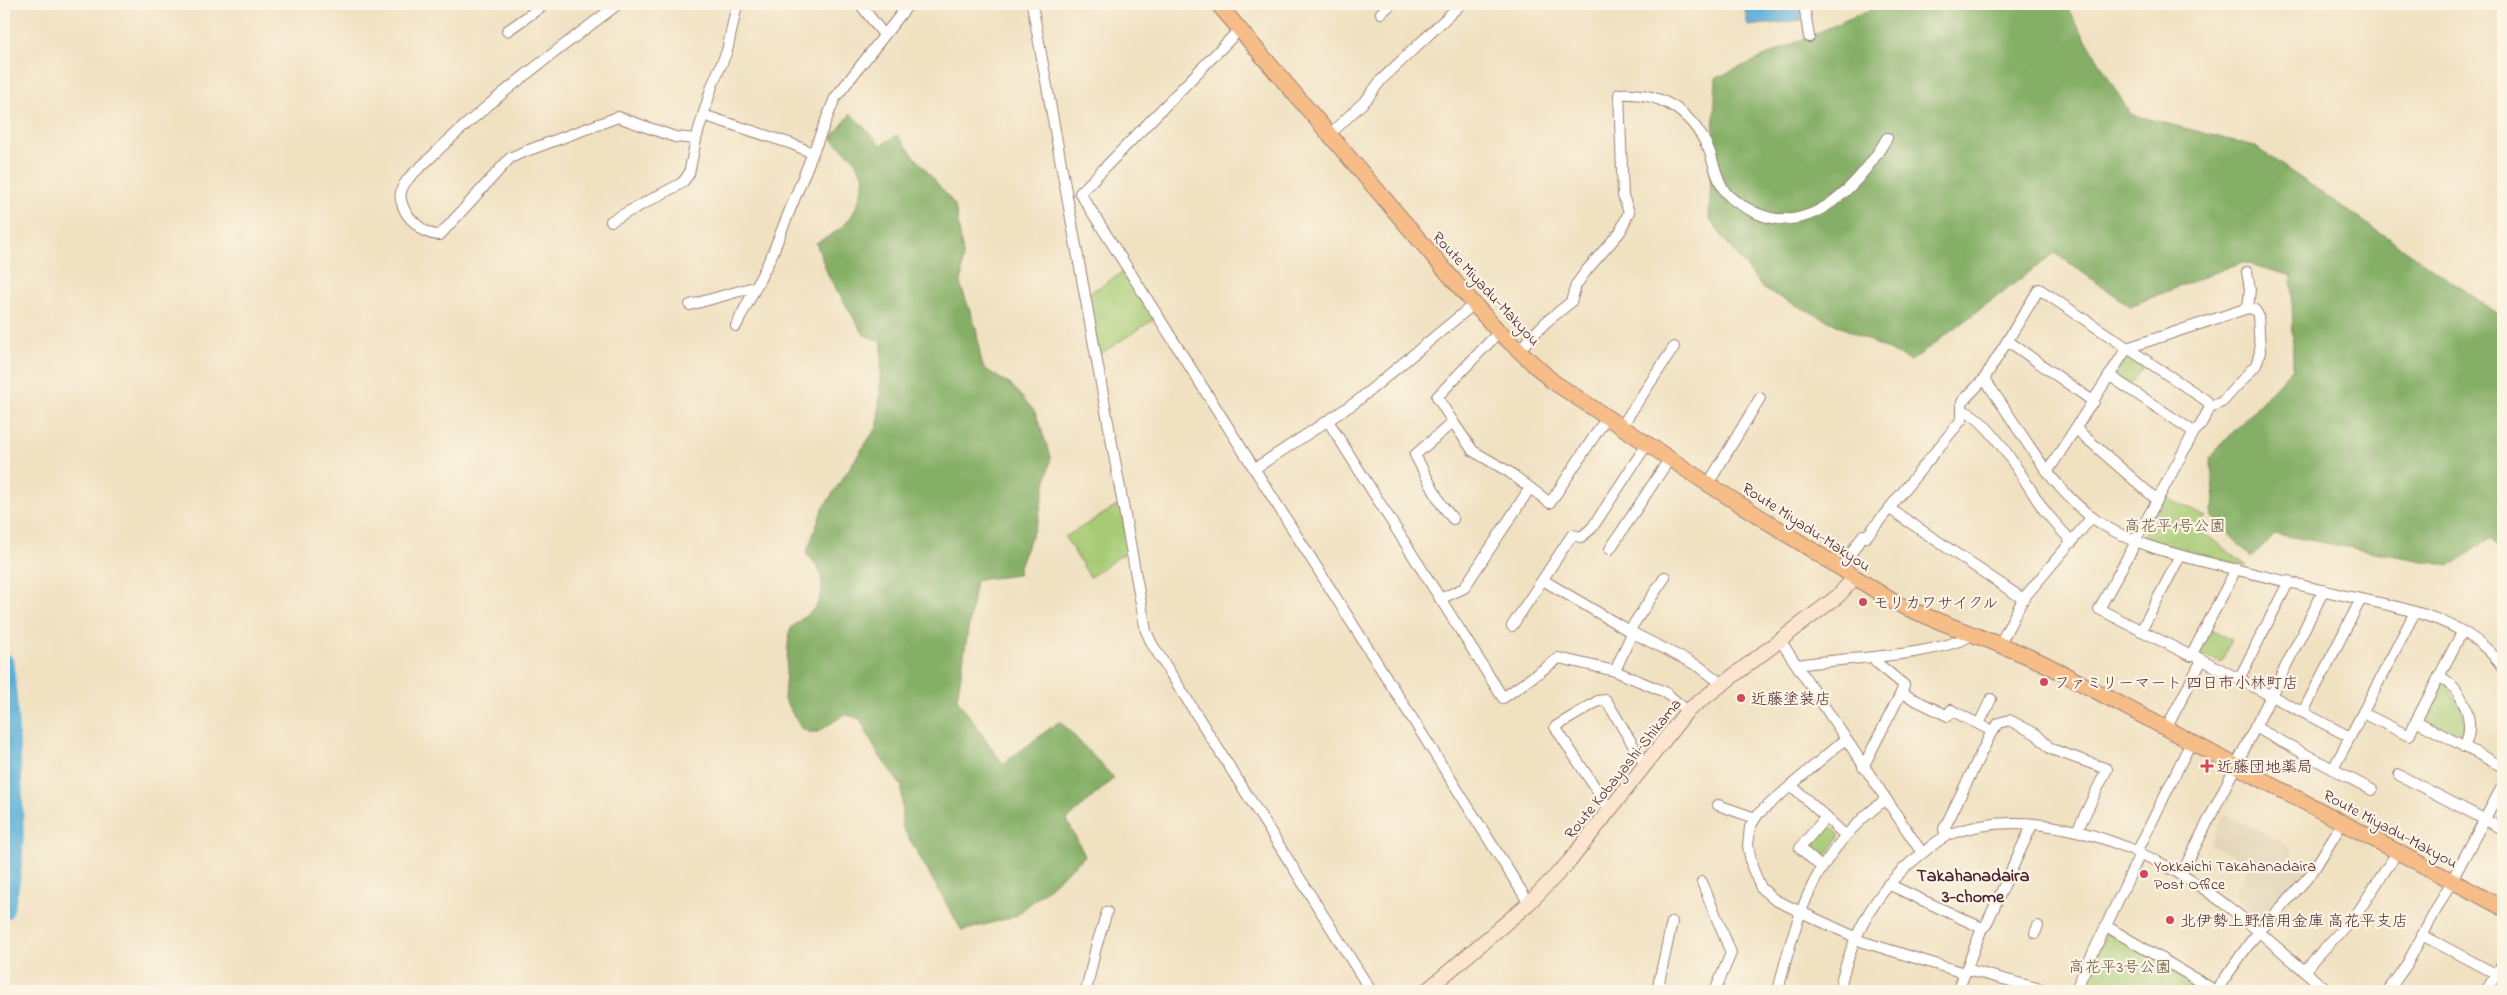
<svg xmlns="http://www.w3.org/2000/svg" width="2507" height="995" font-family="'Indie Flower','Klee One',sans-serif">
<style>
.built{fill:#e1d3b4}
.green{fill:#a7cb74;stroke:#787550}
.forest{fill:#85af66;stroke:#686748}
.water{fill:#5bafd7;stroke:#526781}
.lines{fill:none;stroke-linecap:round;stroke-linejoin:round}
.river{stroke:#5bafd7;stroke-width:19}
.minor-casing{stroke:#9d8076;stroke-width:12}
.secondary-casing{stroke:#9d8076;stroke-width:16}
.primary-casing{stroke:#9d8076;stroke-width:17}
.minor{stroke:#fff;stroke-width:10}
.secondary{stroke:#fce5cf;stroke-width:14}
.primary{stroke:#f7bd88;stroke-width:15}
.poi-dot{fill:#d1495b;stroke:#fcf5e5;stroke-width:2}
.labels{text-anchor:middle;stroke-width:4.5;stroke-linejoin:round;paint-order:stroke}
.street-label{font-size:16px;fill:#4a1f2b;stroke:#fcf5e5}
.park-label{font-size:16px;fill:#665341;stroke:#fcf5e5}
.poi-label{font-size:16px;fill:#4a1f2b;stroke:#fcf5e5;text-anchor:start}
.neighbourhood-label{font-size:18px;font-weight:bold;fill:#4a1f2b;stroke:#fcf5e5}
</style>
<rect width="100%" height="100%" fill="#fcf5e5"/>
<filter id="ink" filterUnits="userSpaceOnUse"><feTurbulence type="fractalNoise" baseFrequency=".02" numOctaves="2"/><feDisplacementMap in="SourceGraphic" scale="10" xChannelSelector="R" yChannelSelector="G"/><feConvolveMatrix kernelMatrix="1 2 1 2 8 2 1 2 1" color-interpolation-filters="sRGB"/></filter>
<filter id="wash" filterUnits="userSpaceOnUse"><feTurbulence type="fractalNoise" baseFrequency=".0096" numOctaves="4" result="noise"/><feDisplacementMap in="SourceGraphic" scale="20" xChannelSelector="R" yChannelSelector="G"/><feGaussianBlur stdDeviation="1.12" result="paint"/><feColorMatrix in="noise" values="0 0 0 0 0 0 0 0 0 0 0 0 0 0 0 0 0 1.4 0 .05"/><feComposite in="paint" operator="in"/></filter>
<g filter="url(#wash)">
<rect width="100%" height="100%" fill="#f0e1c1"/>
<path class="built" d="M2224 814 2278 840 2292 851 2290 853 2309 871 2264 922 2233 896 2249 865 2210 844Z"/>
<g class="green">
<path d="M1125 271 1154 319 1099 355 1088 294Z"/>
<path d="M2130 355 2144 365 2130 385 2116 376V373L2126 356Z"/>
<path d="M2164 496 2206 517 2201 531 2247 566 2144 539 2143 535Z"/>
<path d="M1120 504 1129 550 1090 577 1065 537Z"/>
<path d="M2209 629 2231 640 2221 663 2200 654 2199 648Z"/>
<path d="M2441 682 2446 683C2460 703 2470 716 2461 741L2425 722 2423 718Z"/>
<path d="M1829 824 1839 834V837L1823 859 1818 861 1807 851V845L1824 825Z"/>
<path d="M2108 930 2212 991H2079Z"/>
</g>
<g class="forest">
<path d="M1882 4H2065L2130 114 2254 146 2503 317V557L2491 537 2451 566 2276 534 2251 557 2211 515 2215 499 2210 457 2293 368 2292 276 2242 262 2130 306 2055 253 1911 361 1763 289 1709 219 1716 78Z"/>
<path d="M851 114 881 145 897 135 955 205 963 254 961 286 976 328 981 361 984 368 1012 386 1035 412 1051 457 1038 520 1019 566 1018 575 976 580 957 699 1003 764 1060 721 1114 778 1067 820 1085 856 1016 916 962 931 902 826V787L878 754 860 719 845 714 818 732H809L801 728 784 699 789 633C794 620 809 617 816 606 828 587 821 566 806 554L823 508 878 425 882 342 864 335 829 277 816 243C849 227 858 214 864 177L853 158 831 138Z"/>
</g>
<path class="water" d="M1744 4H1800L1802 20 1748 26Z"/>
<g class="lines">
<path class="river" d="M4 662C8 693 9 724 11 754 14 807 19 859 4 910"/>
</g>
</g>
<g filter="url(#ink)">
<g class="lines">
<defs>
<g id="minor">
<path d="M618 4C553 54 486 102 428 160 419 169 404 179 401 192 399 201 405 213 411 219 420 228 427 235 440 235L510 158 521 153 618 117 675 137 696 139"/>
<path d="M860 4 884 35"/>
<path d="M1032 4 1146 631 1152 644 1371 991"/>
<path d="M1804 4 1809 37"/>
<path d="M1381 13 1391 4"/>
<path d="M1240 29 1080 193 1529 903"/>
<path d="M507 31 545 4"/>
<path d="M703 115 792 144 812 153"/>
<path d="M1329 135 1367 99 1381 80 1461 4"/>
<path d="M611 221 682 183 689 174 696 139 712 86 727 51 737 4"/>
<path d="M2247 272 2250 289 2248 308"/>
<path d="M690 305 754 287"/>
<path d="M736 326 771 257 835 98 909 4"/>
<path d="M2008 341 2094 402"/>
<path d="M1519 350 1546 322 1571 302 1576 285 1586 271 1620 232 1629 212 1623 196 1619 94C1662 92 1691 111 1709 150 1714 163 1717 182 1726 193 1734 202 1743 206 1754 212 1811 240 1861 182 1887 138"/>
<path d="M2110 376 2194 432"/>
<path d="M1984 379C2021 428 2049 491 2103 525 2138 546 2178 555 2217 565 2258 575 2300 585 2342 595 2397 607 2469 617 2503 668"/>
<path d="M1963 411C1990 417 2027 486 2044 510 2053 521 2063 532 2072 542"/>
<path d="M1328 421 1503 698 1559 658 1615 671"/>
<path d="M1453 422 1437 397 1499 332"/>
<path d="M1621 427 1674 347"/>
<path d="M2076 429 2157 500"/>
<path d="M1254 469 1356 402 1474 304"/>
<path d="M2048 471 2127 348 2248 308 2255 310 2258 315 2260 352 2256 365 2222 402 2210 407 2200 426 2194 432 2135 541"/>
<path d="M1708 484 1760 398"/>
<path d="M1890 509 2023 599"/>
<path d="M1453 519 1441 504 1415 455 1453 422 1473 451 1509 472 1550 503 1607 417"/>
<path d="M2136 542 2099 609 2191 656 2236 569"/>
<path d="M1610 549 1670 458"/>
<path d="M1841 569 1863 535 1866 537 1962 419V402L1984 379 2039 289 2207 401 2210 407"/>
<path d="M1543 580 1629 631 1700 667 1722 684"/>
<path d="M1440 599 1464 588 1530 488"/>
<path d="M1512 626 1572 535 1581 537 1592 528 1647 444"/>
<path d="M1629 631 1665 577"/>
<path d="M2141 631 2180 556"/>
<path d="M2462 632 2416 721 2503 767"/>
<path d="M1632 633 1615 671 1665 692 1687 711"/>
<path d="M1780 640 1922 853"/>
<path d="M2000 644 2023 599 2092 517"/>
<path d="M2193 655 2350 737 2415 612"/>
<path d="M1876 662 1904 685 1901 693"/>
<path d="M1798 665C1852 656 1925 659 1973 635"/>
<path d="M2439 676C2463 689 2477 722 2464 747"/>
<path d="M2239 679 2289 581"/>
<path d="M2303 712 2361 599"/>
<path d="M2363 713 2409 736 2416 721"/>
<path d="M1979 724 1991 699"/>
<path d="M2255 727 2333 769"/>
<path d="M2166 729 2202 660"/>
<path d="M2350 737 2333 769 2372 790"/>
<path d="M1845 739 1758 814 1750 827 1748 846 1752 867 1761 888 1775 900 1855 937"/>
<path d="M1863 767 1901 693 1948 716 1951 710 1992 731"/>
<path d="M2399 775 2503 829"/>
<path d="M1791 785 1845 835"/>
<path d="M1718 805 1755 818"/>
<path d="M1610 810 1555 727 1598 701 1606 700 1645 765"/>
<path d="M1946 836 1944 829 1992 731 1999 723 2009 720 2036 734 2051 749 2107 769 2077 831"/>
<path d="M2137 852 2191 742"/>
<path d="M1821 867 1800 848 1826 817"/>
<path d="M2181 875 2324 590"/>
<path d="M1702 882 1731 953 1715 991"/>
<path d="M1888 884 1982 928"/>
<path d="M2106 926 2216 991"/>
<path d="M2035 933 2038 926"/>
<path d="M2422 935 2503 978"/>
<path d="M1854 939 1964 973"/>
<path d="M1966 969 2048 991"/>
<path d="M2304 971 2358 912 2398 851"/>
<path d="M1086 991 1096 947 1107 912"/>
<path d="M1657 991 1672 922"/>
<path d="M1778 991C1798 910 1815 852 1885 800"/>
<path d="M1839 991C1851 937 1875 889 1920 855 1929 848 1938 840 1948 835 2020 806 2109 834 2173 870 2231 902 2278 950 2328 991"/>
<path d="M1958 991 1982 928 1986 925 2032 825"/>
<path d="M2075 991 2140 854"/>
<path d="M2216 991 2251 941 2311 874 2343 822"/>
<path d="M2388 991 2407 964 2503 785"/>
<path d="M2486 991 2503 963"/>
</g>
<path id="secondary" d="M1426 991 1529 903 1569 862 1687 711 1838 596 1854 578"/>
<path id="primary" d="M1218 4 1474 304 1499 332 1552 381 1708 484 1894 602C1944 626 1997 641 2047 665L2503 908"/>
</defs>
<use href="#minor" class="minor-casing"/>
<use href="#secondary" class="secondary-casing"/>
<use href="#primary" class="primary-casing"/>
<use href="#minor" class="minor"/>
<use href="#secondary" class="secondary"/>
<use href="#primary" class="primary"/>
</g>
</g>
<g class="poi-dot">
<circle cx="1863" cy="602" r="5"/>
<circle cx="2044" cy="682" r="5"/>
<circle cx="1741" cy="698" r="5"/>
<path d="M2204.5 758.5h5v5h5v5h-5v5h-5v-5h-5v-5h5z"/>
<circle cx="2144" cy="874" r="5"/>
<circle cx="2170" cy="920" r="5"/>
</g>
<g class="labels">
<g class="street-label">
<text transform="translate(1487 288) rotate(47)" y="6">Route Miyadu-Makyou</text>
<text transform="translate(1807 526) rotate(33)" y="6">Route Miyadu-Makyou</text>
<text transform="translate(1622 768) rotate(-51)" y="6">Route Kobayashi-Shikama</text>
<text transform="translate(2391 828) rotate(28)" y="6">Route Miyadu-Makyou</text>
</g>
<g class="park-label">
<text x="2175" y="531">高花平1号公園</text>
<text x="2120" y="972">高花平3号公園</text>
</g>
<g class="poi-label">
<text x="1873" y="608">モリカワサイクル</text>
<text x="2054" y="688">ファミリーマート 四日市小林町店</text>
<text x="1751" y="704">近藤塗装店</text>
<text x="2217" y="772">近藤団地薬局</text>
<text x="2154" y="871">Yokkaichi Takahanadaira<tspan x="2154" dy="18">Post Office</tspan></text>
<text x="2180" y="926">北伊勢上野信用金庫 高花平支店</text>
</g>
<g class="neighbourhood-label">
<text x="1973" y="881">Takahanadaira<tspan x="1973" dy="21">3-chome</tspan></text>
</g>
</g>
<rect width="2507" height="995" fill="none" stroke="#fcf5e5" stroke-width="20"/>
</svg>
